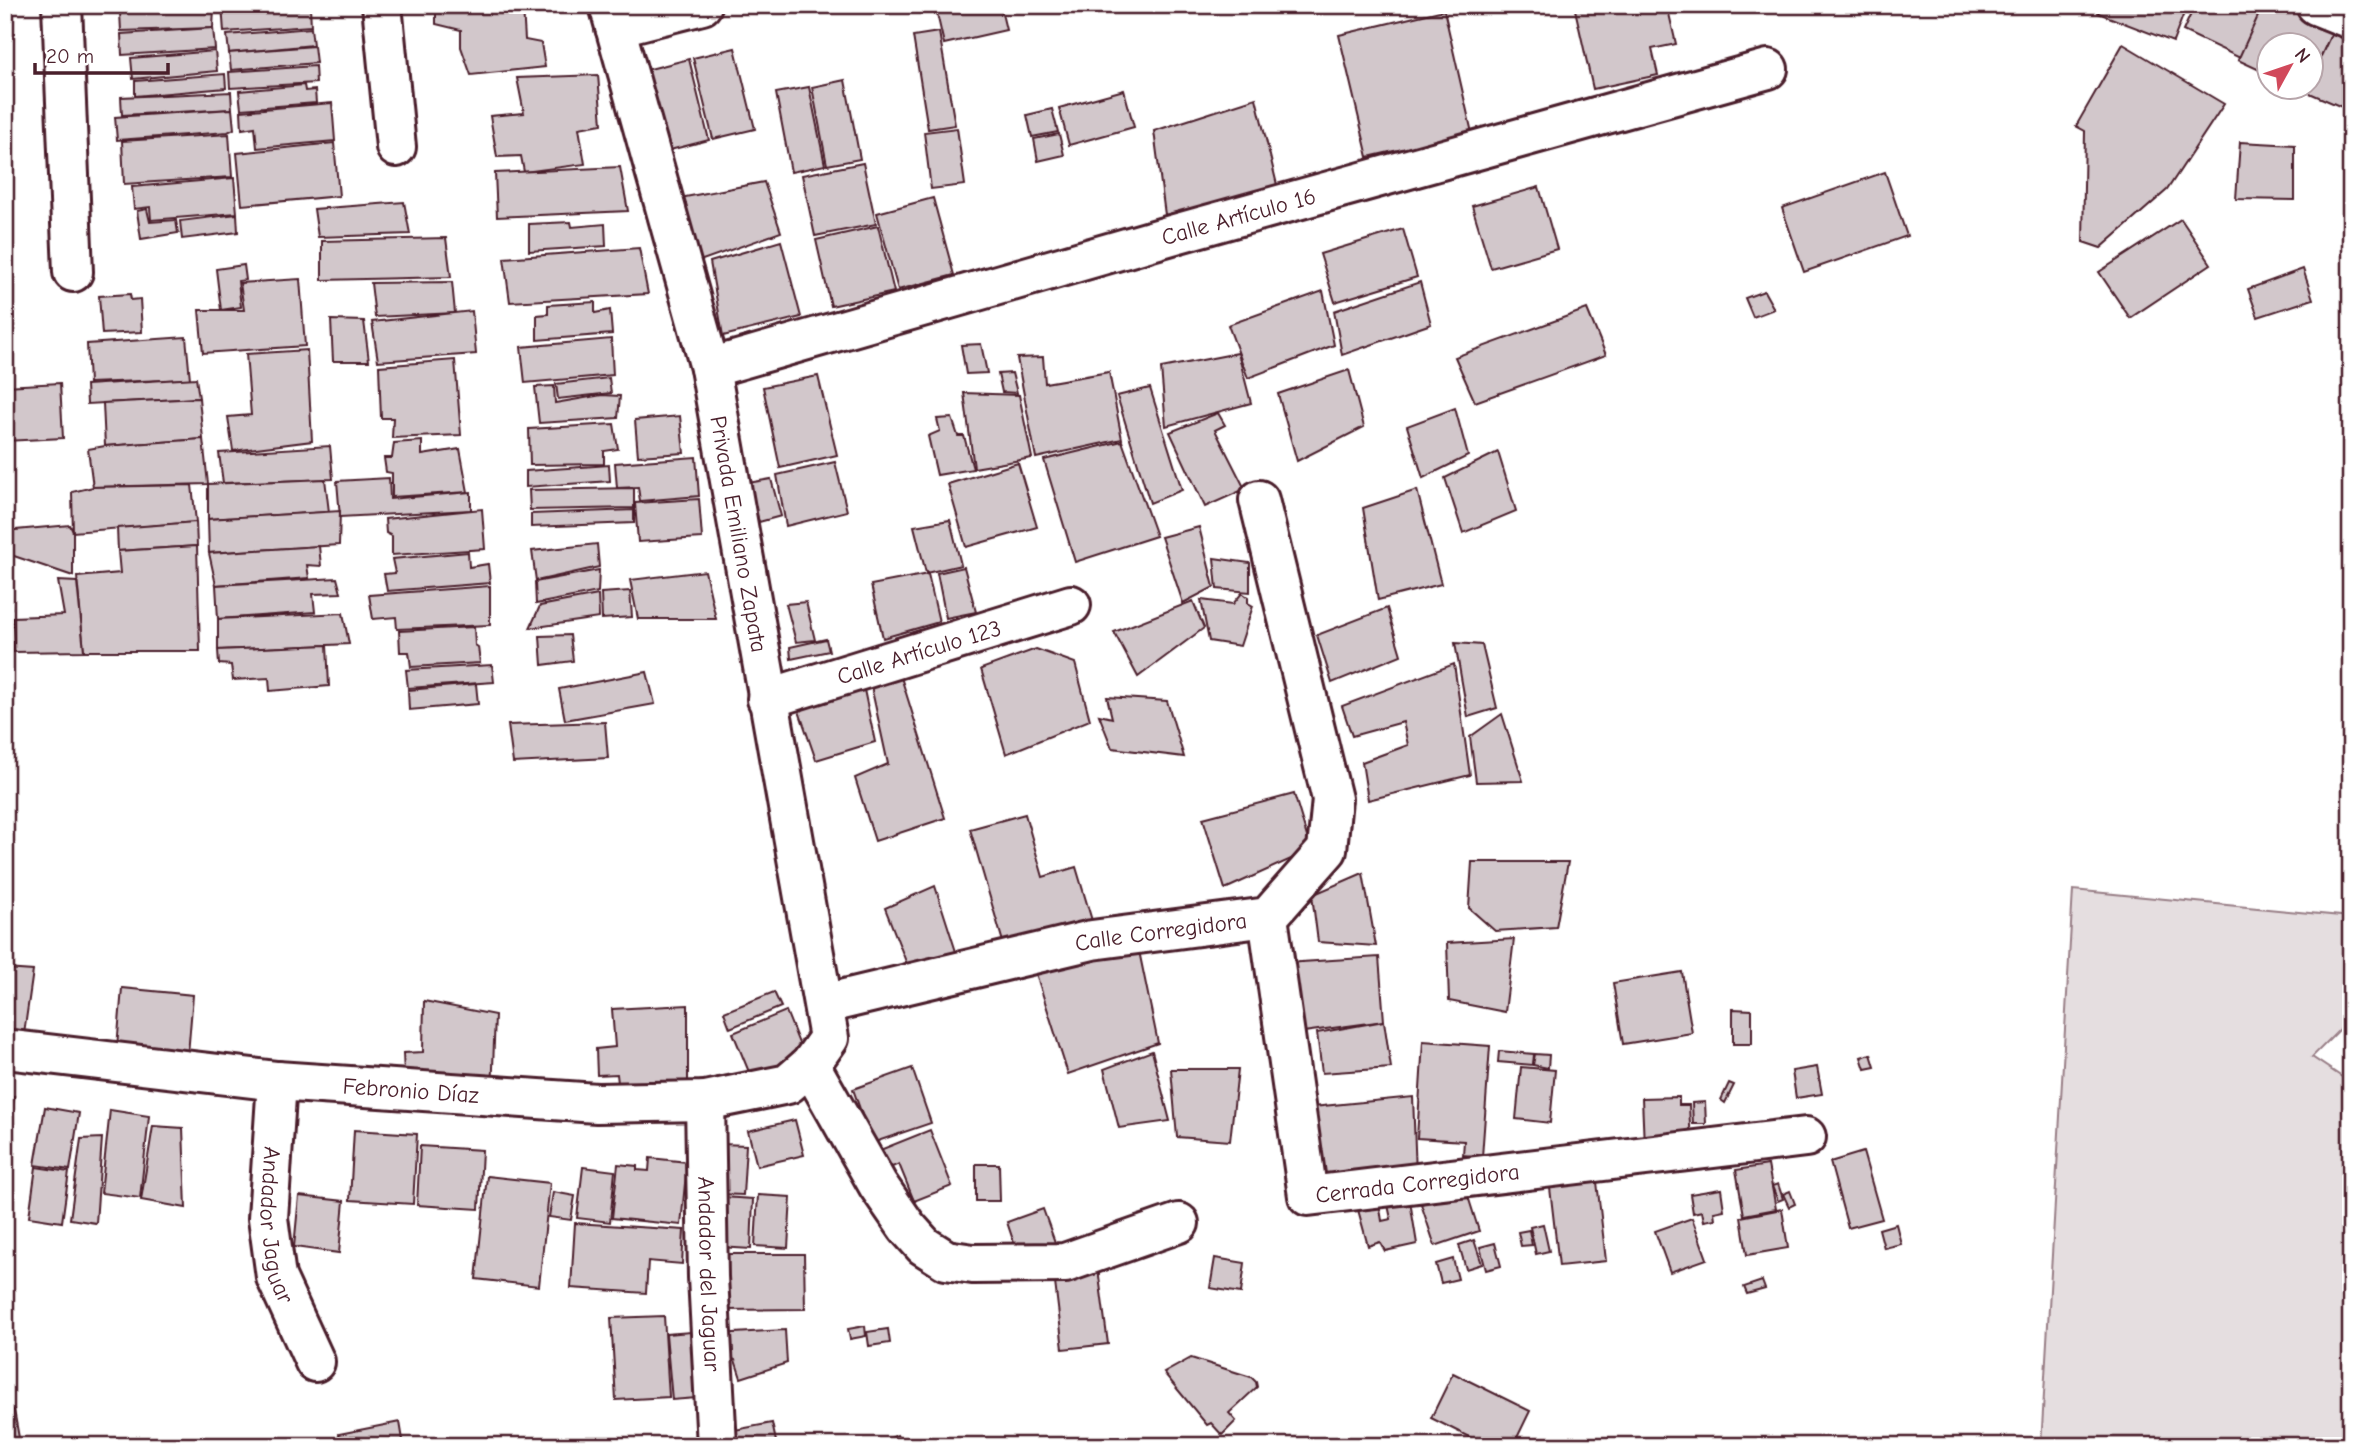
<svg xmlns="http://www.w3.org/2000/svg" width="2356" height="1451" font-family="'Comic Neue',sans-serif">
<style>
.green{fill:#e5dee0;stroke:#987e86;stroke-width:2}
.building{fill:#d2c7cb;stroke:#4a1f2b;stroke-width:2}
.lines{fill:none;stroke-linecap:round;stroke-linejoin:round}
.street-casing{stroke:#4a1f2b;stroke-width:44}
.street{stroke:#fff;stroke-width:38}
.labels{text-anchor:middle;stroke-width:5;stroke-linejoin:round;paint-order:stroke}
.street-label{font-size:23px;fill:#4a1f2b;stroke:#fff}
</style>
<rect width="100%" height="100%" fill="#fff"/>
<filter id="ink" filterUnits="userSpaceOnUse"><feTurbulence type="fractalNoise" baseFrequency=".0143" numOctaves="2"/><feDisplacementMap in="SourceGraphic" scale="14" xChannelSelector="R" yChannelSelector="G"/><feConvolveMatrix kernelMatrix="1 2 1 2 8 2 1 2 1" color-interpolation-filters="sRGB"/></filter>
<g filter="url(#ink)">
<path class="green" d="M2073 890 2351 917V1018L2312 1057 2351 1083V1446H2041Z"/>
<g class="building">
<path d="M117 5H214V8L120 12H117Z"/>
<path d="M222 5H244V10L310 6 311 26 224 32Z"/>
<path d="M436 5H537L523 7 525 40 541 43 545 67 471 75 461 47V30L436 24Z"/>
<path d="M935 5H1000L1006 30 944 44Z"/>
<path d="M1574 5H1667L1676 44 1652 49 1658 75 1593 89Z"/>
<path d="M2101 5H2187L2173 42 2098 13Z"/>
<path d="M2195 5 2263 6 2240 58 2183 31Z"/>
<path d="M2263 5H2283L2334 28 2310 80V46H2268V74L2238 60Z"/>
<path d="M214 8 213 28 121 31 120 12Z"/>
<path d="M1444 10 1472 133 1368 157 1339 35Z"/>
<path d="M213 28 215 49 122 55 121 34Z"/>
<path d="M311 28 313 45 229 53 227 35Z"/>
<path d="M2334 28 2351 36V111L2305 91 2307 88H2310V80Z"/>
<path d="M939 32 955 125 928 129 913 36Z"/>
<path d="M2123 44 2224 104 2167 190 2101 248 2083 242 2085 131 2076 126Z"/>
<path d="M314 46 316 63 231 70 229 53Z"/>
<path d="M735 48 755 129 713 139 693 58Z"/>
<path d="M215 51 217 71 133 79 131 58Z"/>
<path d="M689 59 709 140 662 152 642 71Z"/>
<path d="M315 66 316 83 230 88 229 72Z"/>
<path d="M225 74 226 88 135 96V81Z"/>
<path d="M598 75 602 124 579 128 585 164 524 172 521 156 497 157 490 116 524 113 517 78Z"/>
<path d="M845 80 860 159 827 165 812 87Z"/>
<path d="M304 85 305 91 315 90 316 103 241 109 239 91Z"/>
<path d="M5 87H9L12 125 5 126Z"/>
<path d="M809 87 825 165 791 172 776 93Z"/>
<path d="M1124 90 1134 127 1069 145 1059 108Z"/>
<path d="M231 92 232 109 122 115 121 97Z"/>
<path d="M1256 98 1278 189 1165 215 1154 131Z"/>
<path d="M332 103 335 141 257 148 255 127 242 129 241 111Z"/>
<path d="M232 109 234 129 228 132 117 140 115 117Z"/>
<path d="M1052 109 1058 132 1032 137 1027 115Z"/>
<path d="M957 128 965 185 931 189 924 132Z"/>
<path d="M229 134 232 177 124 184 122 141Z"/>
<path d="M1059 134 1064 155 1038 161 1034 139Z"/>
<path d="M2240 142 2295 145V200L2236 199Z"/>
<path d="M334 143 339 196 242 205 237 153Z"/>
<path d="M863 163 876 224 815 236 802 175Z"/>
<path d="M620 167 628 211 497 217 495 173Z"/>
<path d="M1885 172 1907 236 1804 272 1782 208Z"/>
<path d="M234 178 237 213 151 220 150 207 134 209 132 187Z"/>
<path d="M764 182 781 232 697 262 680 198Z"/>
<path d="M1539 187 1557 249 1491 268 1472 206Z"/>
<path d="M933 198 954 275 898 290 877 213Z"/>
<path d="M404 202 410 234 318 237 314 209Z"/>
<path d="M147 209 150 222 176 220 178 233 141 239 137 211Z"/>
<path d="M237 214 238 232 182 239 180 221Z"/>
<path d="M2181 219 2211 264 2130 318 2099 272Z"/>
<path d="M571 222 572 227 605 224 606 246 529 251V224Z"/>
<path d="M878 226 894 292 831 306 816 240Z"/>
<path d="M1403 229 1417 277 1335 302 1320 254Z"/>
<path d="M446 238 451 277 322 280V241Z"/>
<path d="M781 241 801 317 723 336 710 262Z"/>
<path d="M639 248 648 294 510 302 504 258Z"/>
<path d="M244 265 246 280 238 281 241 307 221 310 216 269Z"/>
<path d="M2303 269 2313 299 2258 317 2248 289Z"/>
<path d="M300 279 305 346 203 353 199 310H244L240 283Z"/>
<path d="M452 282 455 313 375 317 371 283Z"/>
<path d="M1420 282 1431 324 1342 355 1334 311Z"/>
<path d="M1323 291 1334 345 1248 378 1228 325Z"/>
<path d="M1764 291 1774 309 1753 317 1745 298Z"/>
<path d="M130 294 131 300 140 299 142 332 102 334 99 296Z"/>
<path d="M595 302V313L610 310 612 334 537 340V315L548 314V305Z"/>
<path d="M1587 309 1606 355 1475 402 1455 357Z"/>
<path d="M472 311 476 354 378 361 372 322Z"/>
<path d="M331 320 364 321 369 361H333Z"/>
<path d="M186 337 190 379 89 383 87 344Z"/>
<path d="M611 339 613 375 525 383 521 347Z"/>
<path d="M981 344 987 373 966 374 961 345Z"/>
<path d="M307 350 312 441 233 451 228 417 251 415 246 354Z"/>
<path d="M1238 353 1251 403 1166 426 1161 368Z"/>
<path d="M1043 357 1045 383 1109 372 1122 439 1036 458 1017 358Z"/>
<path d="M455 360 461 435 392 438 393 418H381L379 366Z"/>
<path d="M1349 370 1364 427 1297 461 1278 394Z"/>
<path d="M1012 373 1017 393 1002 392 998 374Z"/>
<path d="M818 376 837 455 780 468 763 387Z"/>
<path d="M196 378 199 398 87 404 86 385Z"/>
<path d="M609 378 611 393 558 399 556 384Z"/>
<path d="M60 383 63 438 5 441V386Z"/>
<path d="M554 386 555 403 602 395 620 396 618 418 539 423 535 387Z"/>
<path d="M1150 388 1182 490 1150 503 1117 396Z"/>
<path d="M964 393 1019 395 1032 458 974 468Z"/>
<path d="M199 398 203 439 105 446 103 403Z"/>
<path d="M1455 408 1468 456 1423 478 1407 426Z"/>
<path d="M1218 413 1225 425 1215 430 1245 489 1205 507 1170 432Z"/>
<path d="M680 416 684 453 638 456 635 420Z"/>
<path d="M952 418 958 436H964L973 469 937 475 928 436 940 431 937 419Z"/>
<path d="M614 424 618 449 604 451V464L530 465 529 429Z"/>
<path d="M203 439 208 484 93 487 88 449 105 446Z"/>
<path d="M422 441V455L460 449 468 492 392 497V473L386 472 384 458H392L394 443Z"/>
<path d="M1122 441 1156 536 1075 562 1044 460Z"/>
<path d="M330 446 333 479 223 483 219 453Z"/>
<path d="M1498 452 1516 511 1463 533 1445 478Z"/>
<path d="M696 457 699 496 640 501 638 487 617 488 615 463Z"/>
<path d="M835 462 847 511 786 526 777 475Z"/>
<path d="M1018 463 1037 527 966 547 948 484Z"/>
<path d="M609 465 610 481 526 487V471Z"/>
<path d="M389 478 390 499 471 492V510L340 517 337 481Z"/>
<path d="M325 479 329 512 208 519V484Z"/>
<path d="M771 479 781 516 759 522 748 483Z"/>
<path d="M192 485 196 522 73 532 72 492 93 487Z"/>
<path d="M634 488V508L530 510 529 490Z"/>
<path d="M1417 490 1441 584 1378 600 1363 508Z"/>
<path d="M699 499 702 538 638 542 635 503Z"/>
<path d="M482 509 485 549 392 555V536L386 533 385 519Z"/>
<path d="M634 510V523L531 527V514Z"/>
<path d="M340 511 339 545 209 553 208 519Z"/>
<path d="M950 520 961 565 926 573 914 526Z"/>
<path d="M196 522 197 546 118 551 117 528Z"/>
<path d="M70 525 73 532V576L5 553V531Z"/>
<path d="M1199 527 1214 587 1183 603 1161 537Z"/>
<path d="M597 544 599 567 536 581 532 551Z"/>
<path d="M197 546 200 651H84L77 577 120 573 118 551Z"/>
<path d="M319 546 321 566 307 565 309 578 216 585 209 553Z"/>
<path d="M468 552 469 567 488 564 490 583 387 591 384 574 395 573 392 559Z"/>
<path d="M1214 558 1250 563V592L1217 589Z"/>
<path d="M964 567 976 612 946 618 937 573Z"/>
<path d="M599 570 598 592 536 604 535 582Z"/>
<path d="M705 571 716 619H638L630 580Z"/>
<path d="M5 574H8L11 608 5 607Z"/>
<path d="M928 574 939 622 883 638 871 585Z"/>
<path d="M337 578 341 593 313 594 315 612 218 619 216 585Z"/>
<path d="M58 581 77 582 84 651 14 652 13 617 64 615Z"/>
<path d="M490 586V625L397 629 396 617 373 619 369 595Z"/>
<path d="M630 591 632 617 602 619 601 593Z"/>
<path d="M1242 593 1248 597V603L1253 606 1240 646 1209 641 1201 600 1233 604Z"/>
<path d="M598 595 599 618 530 628 540 606Z"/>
<path d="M1193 601 1204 628 1138 677 1114 632Z"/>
<path d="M806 602 815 640 796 642 786 604Z"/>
<path d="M1387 608 1401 655 1332 683 1317 635Z"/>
<path d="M343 613 349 644 218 650V619Z"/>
<path d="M474 627 475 645 478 647 480 663 411 667 409 652H400L399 631Z"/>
<path d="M570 635 573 661 542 665 540 636Z"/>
<path d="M826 639 829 651 791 659 790 647Z"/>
<path d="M1455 643 1482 645 1497 708 1468 717Z"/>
<path d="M327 645 329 686 270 691 269 678 233 680 231 665 219 664 218 650Z"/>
<path d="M1036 649 1075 663 1090 720 1006 754 981 669Z"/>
<path d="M1454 664 1470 775 1368 800 1362 762 1408 745 1403 722 1352 736 1342 706Z"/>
<path d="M492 665 494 682 408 688 406 670Z"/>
<path d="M647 672 655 704 565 720 559 689Z"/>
<path d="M901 677 945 818 875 841 855 778 888 764 871 686Z"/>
<path d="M476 684 478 704 409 710 408 690Z"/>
<path d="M863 685 875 742 816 760 799 711Z"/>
<path d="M1107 697 1167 701 1184 757 1112 748 1099 715 1112 718Z"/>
<path d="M1502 714 1523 781 1476 782 1470 737Z"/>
<path d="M605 722 608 758 513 763 508 725Z"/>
<path d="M1294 794 1311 850 1225 889 1203 818Z"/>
<path d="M1025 814 1043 877 1076 867 1093 924 1005 949 970 829Z"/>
<path d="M1472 862H1568L1556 927 1495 931 1469 908Z"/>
<path d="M1363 873 1376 946 1318 942 1312 895Z"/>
<path d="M935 886 959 961 912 977 885 908Z"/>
<path d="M1514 939 1505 1012 1449 1001 1447 943Z"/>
<path d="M1138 946 1158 1043 1068 1074 1032 961Z"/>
<path d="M1379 957 1384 1021 1296 1033 1286 963Z"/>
<path d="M5 969 33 971 22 1048 5 1046Z"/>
<path d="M1682 972 1692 1033 1623 1044 1613 983Z"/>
<path d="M122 988 193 995 187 1066 116 1059Z"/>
<path d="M774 992 781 1007 730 1028 724 1012Z"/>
<path d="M424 1001 495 1015 492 1094 404 1075 403 1053 423 1052Z"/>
<path d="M688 1005V1085L619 1092 617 1074 597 1075 596 1049 615 1047 612 1009Z"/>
<path d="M1733 1009 1752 1010V1044H1733Z"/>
<path d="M786 1011 804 1056 751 1077 733 1033Z"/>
<path d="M1384 1021 1391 1068 1322 1073 1317 1033Z"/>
<path d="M1423 1041 1490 1046 1482 1157 1463 1155 1464 1141 1417 1138Z"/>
<path d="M1152 1051 1170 1121 1119 1128 1104 1069Z"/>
<path d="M1499 1051 1534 1054 1533 1065 1498 1062Z"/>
<path d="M1535 1054 1549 1055 1548 1068 1533 1065Z"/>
<path d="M1871 1054 1875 1067 1865 1069 1861 1057Z"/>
<path d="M1521 1067 1555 1070 1550 1123 1516 1119Z"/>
<path d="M1817 1067 1822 1094 1796 1098 1792 1071Z"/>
<path d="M912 1068 931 1123 872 1143 853 1089Z"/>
<path d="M1171 1069H1238L1230 1141 1177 1137Z"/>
<path d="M1729 1083 1734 1085 1725 1103 1721 1100Z"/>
<path d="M5 1095 14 1096 5 1172Z"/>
<path d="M1413 1097 1416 1174 1328 1187 1321 1149 1308 1150 1303 1108Z"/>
<path d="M1679 1097V1105H1689L1691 1145 1644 1146 1642 1098Z"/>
<path d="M1705 1102 1706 1124H1693L1692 1103Z"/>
<path d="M45 1107 79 1113 70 1170 35 1165Z"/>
<path d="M110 1110 149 1116 140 1198 101 1193Z"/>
<path d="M795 1120 804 1155 757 1166 748 1131Z"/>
<path d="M153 1126 183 1128 186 1208 141 1200Z"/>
<path d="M354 1130 417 1134 413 1204 350 1200Z"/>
<path d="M930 1130 952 1186 914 1201 899 1164 878 1173 870 1154Z"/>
<path d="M102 1138 96 1223 70 1219 81 1139Z"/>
<path d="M721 1144 746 1145 743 1195 719 1194Z"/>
<path d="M420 1146 482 1150 479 1209 417 1205Z"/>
<path d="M1863 1152 1882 1219 1848 1228 1830 1162Z"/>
<path d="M650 1158 687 1162 681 1225 612 1218 618 1164 637 1166V1170L649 1171Z"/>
<path d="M976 1164H999L1000 1201H976Z"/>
<path d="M1768 1165 1776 1209 1744 1215 1736 1170Z"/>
<path d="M36 1167 69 1172 62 1222 29 1217Z"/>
<path d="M583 1167 615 1171 610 1222 577 1218Z"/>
<path d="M1596 1173 1606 1261 1559 1266 1549 1179Z"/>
<path d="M487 1176 550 1183 539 1286 476 1279Z"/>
<path d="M1778 1184 1783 1199 1778 1201 1772 1186Z"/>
<path d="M1721 1189 1724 1210 1714 1212 1715 1219 1704 1221 1702 1211 1693 1213 1690 1194Z"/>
<path d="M1466 1190 1479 1231 1435 1246 1421 1204Z"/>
<path d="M1790 1191 1795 1204 1789 1207 1783 1194Z"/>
<path d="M553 1192 575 1196 571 1220 549 1217Z"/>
<path d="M758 1195 791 1197 788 1248 755 1246Z"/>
<path d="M1409 1195 1417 1244 1385 1251 1380 1242 1368 1246 1357 1206 1379 1202 1382 1221 1391 1219 1387 1200Z"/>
<path d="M299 1196 344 1201 339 1253 294 1247Z"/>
<path d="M722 1197 753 1199 751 1249 719 1247Z"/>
<path d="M1043 1209 1057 1248 1020 1261 1007 1222Z"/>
<path d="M1782 1209 1788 1248 1747 1255 1741 1217Z"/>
<path d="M1692 1218 1707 1259 1670 1272 1655 1231Z"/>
<path d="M575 1223 684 1230 682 1264 648 1261 646 1293 571 1288Z"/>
<path d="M1543 1224 1549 1251 1536 1254 1530 1227Z"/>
<path d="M1896 1224 1901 1244 1884 1248 1879 1229Z"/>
<path d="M1529 1230 1532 1245 1521 1246 1518 1232Z"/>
<path d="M1474 1240 1482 1264 1466 1269 1459 1245Z"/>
<path d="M1495 1243 1501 1266 1486 1270 1480 1247Z"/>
<path d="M722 1254H804L805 1309 723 1310Z"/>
<path d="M1215 1258 1245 1263 1241 1293 1210 1288Z"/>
<path d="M1453 1259 1458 1279 1441 1283 1436 1264Z"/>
<path d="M1097 1261 1108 1344 1063 1349 1053 1266Z"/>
<path d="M1762 1281 1765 1289 1747 1294 1744 1287Z"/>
<path d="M664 1316 669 1397 616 1400 611 1318Z"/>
<path d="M865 1326 866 1336 850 1339 848 1329Z"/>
<path d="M888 1329 890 1343 869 1346 867 1332Z"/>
<path d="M785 1330 787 1363 741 1378 735 1360 719 1352 718 1334Z"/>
<path d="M704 1331 709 1397 672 1400 666 1334Z"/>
<path d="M1191 1358 1251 1377 1256 1382 1257 1387 1229 1413 1236 1421 1222 1435 1211 1423 1207 1425 1164 1373Z"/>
<path d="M1453 1373 1530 1411 1513 1446H1487L1431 1418Z"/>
<path d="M14 1410 19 1438 5 1440V1411Z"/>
<path d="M400 1422 404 1446H341L339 1434Z"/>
<path d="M772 1423 777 1446H727L724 1432Z"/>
<path d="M897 1435 902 1446H873Z"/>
</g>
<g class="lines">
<defs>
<g id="street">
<path d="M62 5 73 272"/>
<path d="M382 5 396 147"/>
<path d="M2316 5 2351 19"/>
<path d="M615 27 702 5"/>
<path id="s1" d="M710 368 1175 234 1768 69"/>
<path id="s2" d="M767 699 1071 605"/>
<path id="s3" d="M1268 917 1308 1196 1806 1137"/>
<path id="s4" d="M824 1004 1092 940 1268 917 1327 850 1332 799 1259 500"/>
<path id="s5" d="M5 1049 277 1081 597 1103 705 1101 788 1084 810 1065 829 1038 710 368 609 5"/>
<path d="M810 1065 878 1185 907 1227 924 1246 946 1260 973 1264 1065 1263 1179 1223"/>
<path id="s6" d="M277 1081 268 1218 276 1277 315 1362"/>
<path id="s7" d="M705 1101 708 1277 717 1446"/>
</g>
</defs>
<use href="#street" class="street-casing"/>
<use href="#street" class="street"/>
</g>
</g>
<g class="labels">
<g class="street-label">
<text dy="8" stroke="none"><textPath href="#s1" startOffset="550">Calle Artículo 16</textPath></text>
<text transform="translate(739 534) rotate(80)" y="8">Privada Emiliano Zapata</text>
<text dy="8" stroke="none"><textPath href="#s2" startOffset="159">Calle Artículo 123</textPath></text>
<text dy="8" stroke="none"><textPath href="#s4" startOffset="345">Calle Corregidora</textPath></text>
<text dy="8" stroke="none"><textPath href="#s5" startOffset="408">Febronio Díaz</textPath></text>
<text dy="8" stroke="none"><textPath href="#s3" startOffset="392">Cerrada Corregidora</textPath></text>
<text dy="8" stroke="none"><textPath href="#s6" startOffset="145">Andador Jaguar</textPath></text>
<text dy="8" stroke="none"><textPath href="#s7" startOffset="173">Andador del Jaguar</textPath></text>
</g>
</g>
<rect width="2356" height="1451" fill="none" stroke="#fff" stroke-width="28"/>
<rect x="14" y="14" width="2328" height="1423" fill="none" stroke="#4a1f2b" stroke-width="2.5" filter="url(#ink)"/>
<g transform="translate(2290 66) rotate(50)"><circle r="33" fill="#ffffff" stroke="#b7a5aa" stroke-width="2"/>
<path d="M0-5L12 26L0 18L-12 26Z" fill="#d1495b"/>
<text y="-10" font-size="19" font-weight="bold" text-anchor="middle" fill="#4a1f2b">N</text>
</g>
<path d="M35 63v10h133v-10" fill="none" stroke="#4a1f2b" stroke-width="3.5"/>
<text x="46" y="63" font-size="21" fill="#4a1f2b" stroke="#ffffff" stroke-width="5" paint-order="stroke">20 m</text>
</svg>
